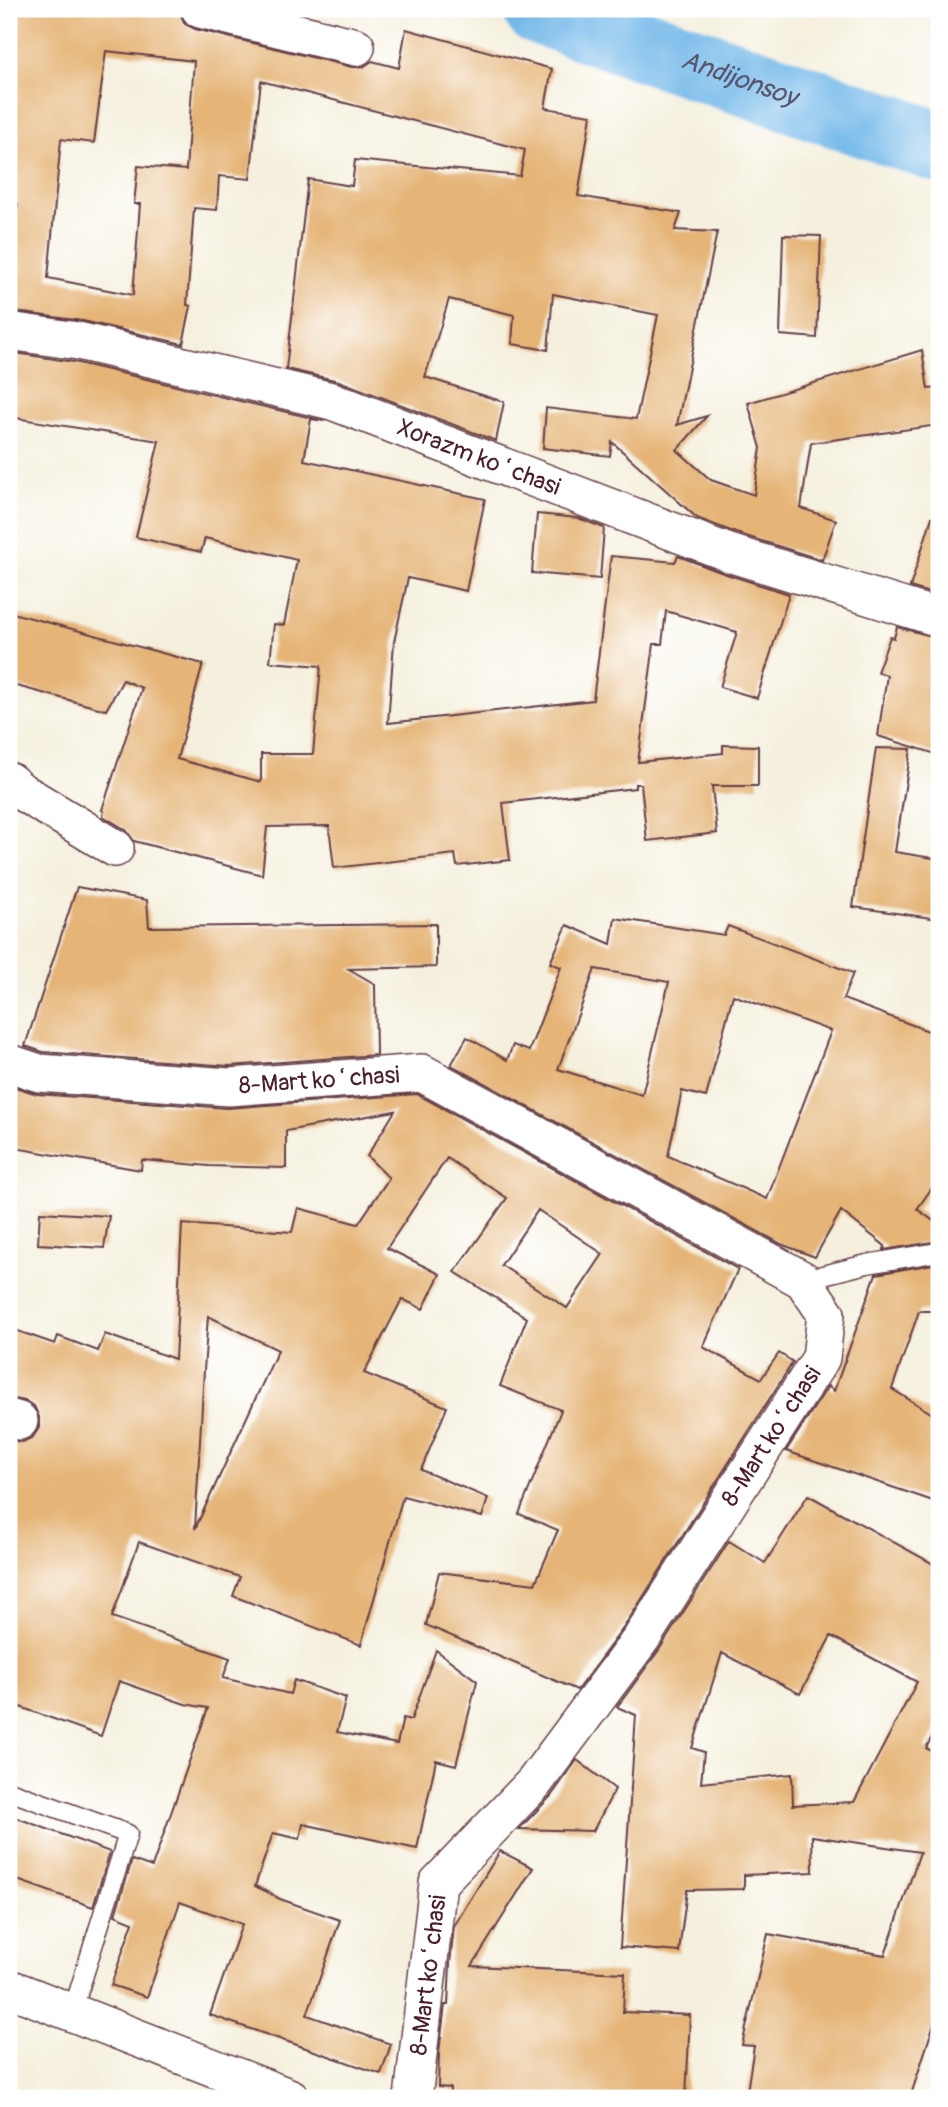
<svg xmlns="http://www.w3.org/2000/svg" width="948" height="2107" font-family="Pangolin,sans-serif">
<style>
.lines{fill:none;stroke-linecap:round;stroke-linejoin:round}
.river{stroke:#72b8e9;stroke-width:72}
.building{fill:#e5b476;fill-rule:evenodd}
.service-casing{stroke:#643e46;stroke-width:21}
.minor-casing{stroke:#643e46;stroke-width:40}
.service{stroke:#fff;stroke-width:18}
.minor{stroke:#fff;stroke-width:37}
.labels{text-anchor:middle;stroke-width:5;stroke-linejoin:round;paint-order:stroke}
.street-label{font-size:24px;fill:#4a1f2b;stroke:#fff}
.water-label{font-size:26px;font-style:italic;fill:#58556e;stroke:#fff}
</style>
<rect width="100%" height="100%" fill="#fff"/>
<filter id="ink" filterUnits="userSpaceOnUse"><feTurbulence type="fractalNoise" baseFrequency=".0143" numOctaves="2"/><feDisplacementMap in="SourceGraphic" scale="14" xChannelSelector="R" yChannelSelector="G"/><feConvolveMatrix kernelMatrix="1 2 1 2 8 2 1 2 1" color-interpolation-filters="sRGB"/></filter>
<filter id="wash" filterUnits="userSpaceOnUse"><feTurbulence type="fractalNoise" baseFrequency=".00686" numOctaves="4" result="noise"/><feDisplacementMap in="SourceGraphic" scale="28" xChannelSelector="R" yChannelSelector="G"/><feGaussianBlur stdDeviation="1.57" result="paint"/><feColorMatrix in="noise" values="0 0 0 0 0 0 0 0 0 0 0 0 0 0 0 0 0 1.4 0 .05"/><feComposite in="paint" operator="in"/></filter>
<g filter="url(#wash)">
<rect width="100%" height="100%" fill="#f5f0de"/>
<g class="lines">
<path class="river" id="s1" d="M539 9 939 147"/>
</g>
<g id="blocks">
<g class="building">
<path d="M9 9H162L180 13 185 24 195 29 352 67H363L372 61 399 68 406 29 552 69 545 108 591 115 578 196 681 213 675 230 717 232 677 425 707 416 677 450 711 480 754 495 761 448 748 403 922 350 928 389 939 388V425L811 443 801 508 836 520 822 560 736 533 697 518 612 442 610 456 543 448 546 408 636 419 658 315 553 294 548 350 512 344 514 315 449 299 425 377 504 402 496 441 339 381 286 369 308 179 352 186 355 160 520 176 525 150 261 81 250 179 219 176 217 210 194 208 187 305 191 306 183 344 83 321 9 311V257L18 204 9 202V94L13 65H9ZM106 51 194 61 186 170 138 166 134 204H140L133 295 48 278 61 139 94 143Z"/>
<path d="M783 235 821 236 817 338 780 335Z"/>
<path d="M9 352 74 362 325 421 311 419 304 460 485 499 466 591 408 578 394 642 388 723 593 700 611 556 675 562 678 556 723 573 789 594 757 698 720 687 737 632 666 611 662 644H654L638 762 723 753V745L758 746V786H712L717 833 647 841 641 784H635V788L503 803 510 860 457 866 455 854 334 868 329 826 267 827 262 875 134 841 126 830 103 816 104 811 102 810 142 688 123 680 106 710 9 684V612L203 664 177 759 261 782V754H313L321 666 270 662 274 624 284 625 297 560 205 538 201 552 136 537 159 441 9 417Z"/>
<path d="M537 514 578 518 604 528 600 579 532 573Z"/>
<path d="M932 517 939 518V596L910 587Z"/>
<path d="M897 627 939 638V755L878 736 887 675 877 672 890 637 894 638Z"/>
<path d="M876 748 911 749 895 852 939 859V919L853 907Z"/>
<path d="M77 887 147 900 149 927 436 924V967L349 969 375 984 376 1055 229 1066 43 1052 25 1046Z"/>
<path d="M615 918 724 935 728 926 853 973 843 999 939 1035V1178L917 1209 939 1225V1241L884 1250 885 1246 841 1211 815 1257 781 1244 451 1065 467 1037 507 1060 513 1045 529 1051 561 967 550 963 567 925 611 944ZM595 969 669 982 642 1095 558 1069ZM733 995 831 1031 767 1199 668 1156 682 1091 706 1097Z"/>
<path d="M12 1086 37 1094 227 1108 417 1094 738 1269 703 1347 761 1379 779 1353 793 1362 624 1627 577 1690 426 1625 439 1572 535 1584 558 1530 519 1514 561 1410 500 1386 527 1318 455 1272 507 1198 447 1158 387 1248 440 1274 423 1309 402 1299 364 1373 447 1407 421 1470 488 1498 482 1517 403 1496 361 1645 233 1596 240 1577 139 1542 112 1617 230 1658 223 1678 290 1694 294 1680 346 1698 337 1732 397 1744 403 1718 411 1720 436 1650 477 1681 456 1765 436 1760 417 1849 303 1824 300 1839 273 1833 255 1886 280 1899 340 1920 307 2015 391 2044 381 2074 210 2015 242 1924 180 1902 147 1997 111 1985 133 1922 115 1915 132 1860 152 1867 208 1708 185 1704 119 1681 101 1736 9 1703V1440L23 1442 33 1437 39 1428V1417L34 1406 25 1401 9 1398V1328L55 1344 58 1336 98 1351 105 1334 175 1359 182 1224 292 1232 298 1208 358 1224 389 1178 367 1156 395 1111 286 1131V1168L209 1166 142 1160 141 1170 9 1147V1097ZM538 1210 603 1254 567 1308 501 1265ZM208 1316 278 1350 195 1529 204 1370Z"/>
<path d="M40 1212 109 1216 104 1248 38 1244Z"/>
<path d="M939 1263V1311H919L892 1389 939 1418V1503L786 1451 828 1386 834 1391 876 1274Z"/>
<path d="M808 1495 939 1567V1723L926 1748 939 1755V2008L910 2098H789L747 2092 754 2046 742 2045 768 1934 885 1955 920 1852 812 1836 813 1872 744 1875V1889L687 1890 679 1952 620 1947 636 1715 617 1707 659 1650 729 1541 765 1563ZM831 1636 917 1682 854 1802 793 1805 792 1774 701 1783 704 1752 692 1748 722 1653 800 1694Z"/>
<path d="M577 1760 615 1789 593 1831 519 1829 551 1796Z"/>
<path d="M9 1815 110 1852 93 1907 9 1877Z"/>
<path d="M500 1851 533 1868 472 1966 625 1973 623 2012 690 2015 686 2098H450V2088L438 2087 439 2053 445 2005H448L450 1964 454 1926Z"/>
</g>
</g>
</g>
<g filter="url(#ink)">
<use href="#blocks" fill-opacity="0" stroke="#643e46" stroke-width="2"/>
<g class="lines">
<defs>
<g id="service">
<path d="M803 1280 867 1264 939 1252"/>
<path d="M9 1791 128 1834 72 2013"/>
</g>
<g id="minor">
<path d="M200 9 356 47"/>
<path d="M9 331 78 341 332 401 729 553 939 618"/>
<path d="M9 781 22 792 115 848"/>
<path d="M9 1063 39 1073 229 1087 422 1073 803 1280 826 1314 821 1358 641 1639 534 1783 438 1883 413 2098"/>
<path d="M9 1418 19 1421"/>
<path d="M9 1988 291 2098"/>
</g>
</defs>
<use href="#service" class="service-casing"/>
<use href="#minor" class="minor-casing"/>
<use href="#service" class="service"/>
<use href="#minor" class="minor"/>
</g>
</g>
<g class="labels">
<g class="street-label">
<text transform="translate(479 457) rotate(21)" y="8">Xorazm koʻchasi</text>
<text transform="translate(319 1080) rotate(-4)" y="8">8-Mart koʻchasi</text>
<text transform="translate(771 1436) rotate(-57)" y="8">8-Mart koʻchasi</text>
<text transform="translate(428 1975) rotate(-83)" y="8">8-Mart koʻchasi</text>
</g>
<g class="water-label">
<text dy="9" stroke="none"><textPath href="#s1" startOffset="212">Andijonsoy</textPath></text>
</g>
</g>
<rect width="948" height="2107" fill="none" stroke="#fff" stroke-width="35"/>
</svg>
